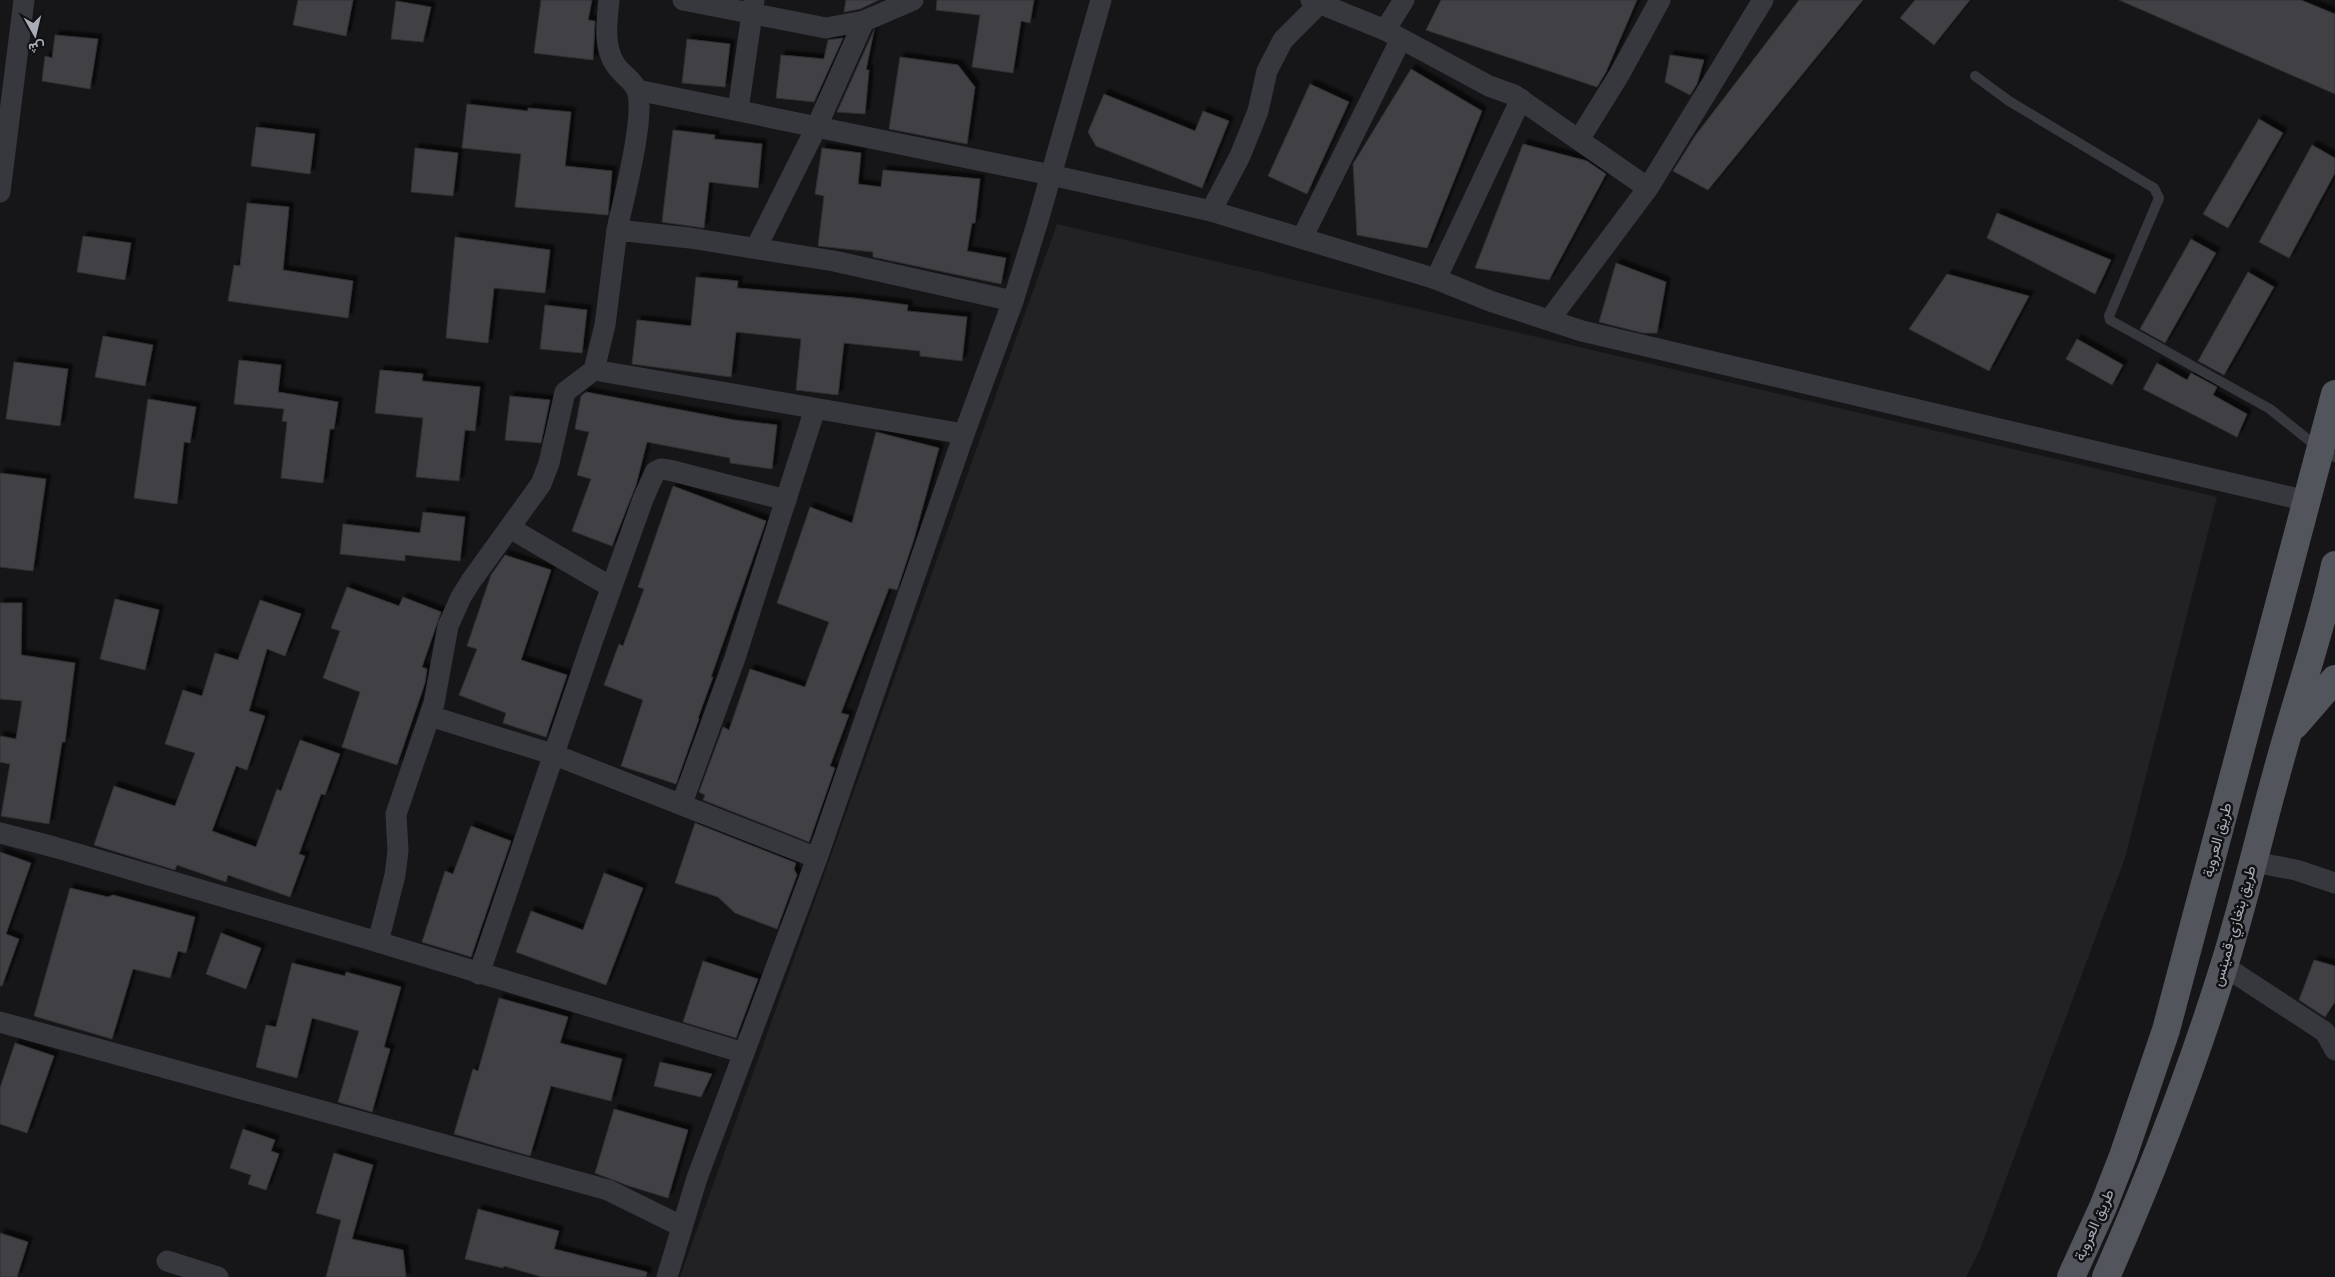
<svg xmlns="http://www.w3.org/2000/svg" width="2335" height="1277" font-family="'Space Grotesk',Vazirmatn,sans-serif">
<style>
.built{fill:#222225}
.building{fill:#404145;stroke:#303034;filter:url(#shadow)}
.lines{fill:none;stroke-linecap:round;stroke-linejoin:round}
.service{stroke:#37383d;stroke-width:10}
.minor{stroke:#37383d;stroke-width:21}
.primary{stroke:#53555c;stroke-width:28}
.labels{text-anchor:middle;stroke-width:5;stroke-linejoin:round;paint-order:stroke}
.street-label{font-size:15px;fill:#a8adb8;stroke:#111113}
</style>
<defs>
<filter id="shadow"><feDropShadow dx="4.5" dy="-4.5" stdDeviation="1" flood-color="#0009"/></filter>
</defs>
<rect width="100%" height="100%" fill="#161618"/>
<path class="built" d="M1057 224 2217 497 2125 858 1980 1249 1966 1277H680Z"/>
<g class="building">
<path d="M298 0H353L346 36 293 25Z"/>
<path d="M541 0H592L588 20 595 21 593 60 534 53Z"/>
<path d="M846 0H879L860 9 844 12Z"/>
<path d="M937 0H1034L1030 23 1021 21 1013 73 972 67 980 15 936 10Z"/>
<path d="M1441 0H1637L1606 72 1597 87 1426 30Z"/>
<path d="M1799 0H1863L1708 190 1673 171 1695 136Z"/>
<path d="M1915 0H1970L1934 45 1900 18Z"/>
<path d="M2119 0H2301L2335 14V94Z"/>
<path d="M396 1 431 7 423 42 391 39Z"/>
<path d="M874 30 866 70H869L865 114 837 112Z"/>
<path d="M55 35 98 39 90 89 42 81 45 56 52 58Z"/>
<path d="M843 38 814 102 776 98 781 55 824 59 828 40Z"/>
<path d="M687 39 730 44 725 87 682 83Z"/>
<path d="M1670 55 1704 60 1697 84 1690 95 1665 82Z"/>
<path d="M900 57 958 65 975 87 967 144 889 129Z"/>
<path d="M1411 69 1482 111 1427 248 1357 235 1353 164Z"/>
<path d="M1310 84 1349 102 1307 194 1268 176Z"/>
<path d="M1104 94 1195 131 1203 111 1229 121 1202 188 1096 146 1088 132Z"/>
<path d="M467 104 528 111V108L571 112 565 166 612 171 608 215 515 207 521 154 462 148Z"/>
<path d="M2259 119 2283 133 2228 228 2203 214Z"/>
<path d="M256 127 315 134 310 174 251 166Z"/>
<path d="M673 130 715 135 714 139 762 144 758 188 709 182 704 228 662 222Z"/>
<path d="M1523 144 1587 161 1606 174 1549 280 1475 268Z"/>
<path d="M2312 145 2335 158V173L2289 258 2259 242Z"/>
<path d="M415 148 458 153 453 196 411 192Z"/>
<path d="M822 148 861 153 858 184 881 187 883 170 980 179 975 223H972L967 251 1006 258 1001 284 873 257V252L818 246 824 196 815 194Z"/>
<path d="M247 203 289 207 283 270 353 281 348 318 228 301 234 265 240 266Z"/>
<path d="M1997 213 2111 260 2095 294 1987 238Z"/>
<path d="M83 236 131 243 125 280 77 272Z"/>
<path d="M455 237 550 250 545 293 494 288 488 343 446 338Z"/>
<path d="M2191 239 2216 253 2165 343 2140 329Z"/>
<path d="M1616 263 1666 282 1657 333H1643L1599 322Z"/>
<path d="M2248 272 2274 287 2224 375 2198 361Z"/>
<path d="M1947 274 2029 296 1989 371 1909 329Z"/>
<path d="M696 277 738 281 737 288 854 298 908 305 907 311 967 317 962 361 920 356V351L844 343 838 395 796 390 801 339 736 332 731 377 632 364 637 320 691 326Z"/>
<path d="M545 305 587 310 582 353 540 349Z"/>
<path d="M103 336 153 345 145 386 95 377Z"/>
<path d="M2077 339 2123 365 2112 385 2066 359Z"/>
<path d="M239 360 281 365 278 392 338 402 334 429H330L323 483 281 478 287 422 282 421 284 409 234 404Z"/>
<path d="M14 362 68 369 60 426 6 419Z"/>
<path d="M2157 363 2187 380 2191 373 2217 387 2213 395 2247 414 2237 437 2143 389Z"/>
<path d="M380 370 423 374 422 381 480 387 475 431 465 430 459 481 416 477 423 418 375 413Z"/>
<path d="M586 392 734 420 777 425 772 469 730 463V458L647 442 636 485 612 546 572 531 591 479 577 475 589 432 575 429 581 396Z"/>
<path d="M510 396 550 400 541 443 505 440Z"/>
<path d="M148 399 196 407 190 443 184 442 177 504 134 498Z"/>
<path d="M876 432 939 448 914 539 897 590 889 588 841 713 849 715 830 766 835 768 809 842 703 800 705 795 699 792 723 727 729 730 750 669 805 687 829 622 777 603 810 507 852 523Z"/>
<path d="M0 473 46 479 33 571 0 567Z"/>
<path d="M673 486 766 521 711 677H713L698 718 699 719 676 784 621 766 643 700 604 685 619 644 623 646 644 589 638 587Z"/>
<path d="M423 512 465 517 460 561 405 555V561L340 554 343 524 420 533Z"/>
<path d="M505 555 551 570 521 660 567 675 546 737 503 723 506 713 459 695 477 649 467 646 491 575Z"/>
<path d="M347 587 399 606 403 597 441 612 422 667 427 669 425 683 397 765 342 747 360 692 323 678 340 631 331 628Z"/>
<path d="M115 599 159 610 145 670 100 659Z"/>
<path d="M260 600 301 614 285 656 267 649 249 711 265 716 247 770 236 766 212 831 256 847 277 789 281 791 300 740 340 754 325 795 321 794 299 854 305 856 290 897 228 875 226 882 177 865 175 870 94 845 114 786 175 806 195 753 165 744 183 690 202 696 215 653 238 660Z"/>
<path d="M0 603H22L21 655 75 663 65 742H62L49 824 1 816 10 764 0 762V736L16 739 22 701 0 699Z"/>
<path d="M695 823 796 863 794 869 797 875 777 929 735 913 718 897 675 883Z"/>
<path d="M471 826 511 841 471 957 422 942 445 871 453 874Z"/>
<path d="M0 852 31 863 6 934 19 939 2 986H0Z"/>
<path d="M604 873 643 888 606 985 516 952 531 911 583 930Z"/>
<path d="M70 888 108 897 113 895 195 917 186 953 178 951 170 978 133 969 112 1039 34 1016Z"/>
<path d="M221 933 261 948 246 989 206 974Z"/>
<path d="M2314 960 2335 966V1002L2325 1017 2299 1000Z"/>
<path d="M703 961 758 979 736 1038 683 1022Z"/>
<path d="M292 963 345 976 346 972 401 987 384 1047 390 1049 372 1112 338 1102 359 1031 312 1018 297 1078 256 1067 266 1025 276 1027Z"/>
<path d="M499 998 568 1017 560 1043 622 1059 611 1101 551 1086 530 1156 454 1134 473 1069 478 1071Z"/>
<path d="M15 1043 54 1056 27 1133 0 1124V1088Z"/>
<path d="M660 1062 712 1074 701 1097 654 1086Z"/>
<path d="M614 1109 688 1130 668 1198 629 1186 595 1173Z"/>
<path d="M243 1129 275 1140 271 1151 279 1154 266 1190 248 1184 251 1175 230 1168Z"/>
<path d="M334 1153 373 1165 352 1239 403 1250 406 1277H326L341 1220 316 1213Z"/>
<path d="M478 1209 559 1231 554 1249 647 1272 646 1277H542L504 1266 503 1268 465 1259Z"/>
<path d="M0 1233 28 1242 17 1277H0Z"/>
</g>
<g class="lines">
<path class="service" d="M1975 76 2009 101 2154 188 2159 198 2109 316 2110 320 2270 409 2321 450 2335 457"/>
<g class="minor">
<path d="M609 0C607 20 603 46 615 64 620 73 633 80 637 90 646 117 623 200 617 230"/>
<path d="M683 0 826 28 864 21 913 0"/>
<path d="M1311 0 1385 30 1489 86 1514 95 1648 188"/>
<path d="M1385 30 1404 0"/>
<path d="M637 90 1051 175 1211 211 1436 279 1490 301 1582 331 2307 501"/>
<path d="M738 110 754 0"/>
<path d="M1580 138 1619 75 1660 0"/>
<path d="M0 192 24 0"/>
<path d="M1211 211 1240 156 1258 111 1267 71 1283 40 1319 4"/>
<path d="M1302 238 1401 39"/>
<path d="M756 248 817 126 864 21"/>
<path d="M1436 279 1521 99"/>
<path d="M1550 319 1648 188 1763 0"/>
<path d="M594 370 964 434"/>
<path d="M510 528 611 587"/>
<path d="M430 716 555 755 817 858"/>
<path d="M682 803 735 658 815 409"/>
<path d="M0 833 54 847 378 942 744 1053"/>
<path d="M2253 862 2296 870 2335 883"/>
<path d="M378 942 395 875 398 851 396 814 434 703 448 626 461 597 471 581 541 484 549 463 565 392 594 370 605 325 617 230 690 238 834 261 1013 301"/>
<path d="M2224 966 2325 1032 2335 1050"/>
<path d="M479 974 592 642 643 499 655 472 661 469 669 470 786 500"/>
<path d="M0 1022 608 1190 681 1226"/>
<path d="M167 1261 218 1277"/>
<path d="M667 1277 697 1178 817 858 964 434 1013 301 1037 224 1101 0"/>
</g>
<g class="primary">
<path d="M2295 725 2335 679"/>
<path d="M2071 1277 2103 1207 2123 1156 2166 1030 2335 394"/>
<path d="M2106 1277C2151 1175 2191 1072 2224 966 2248 889 2265 810 2288 733 2304 677 2323 622 2335 565"/>
</g>
</g>
<g class="labels">
<g class="street-label">
<text transform="translate(2217 840) rotate(-75)" y="5">طريق العروبة</text>
<text transform="translate(2234 926) rotate(-74)" y="5">طريق بنغازي-قمينس</text>
<text transform="translate(2094 1225) rotate(-66)" y="5">طريق العروبة</text>
</g>
</g>
<g transform="translate(35 35) rotate(172)" stroke="#111113" stroke-width="4" paint-order="stroke">
<path d="M0-4L9 19L0 12L-9 19Z" fill="#a8adb8"/>
<text y="-8" font-size="14" font-weight="bold" text-anchor="middle" fill="#a8adb8">ش</text>
</g>
</svg>
